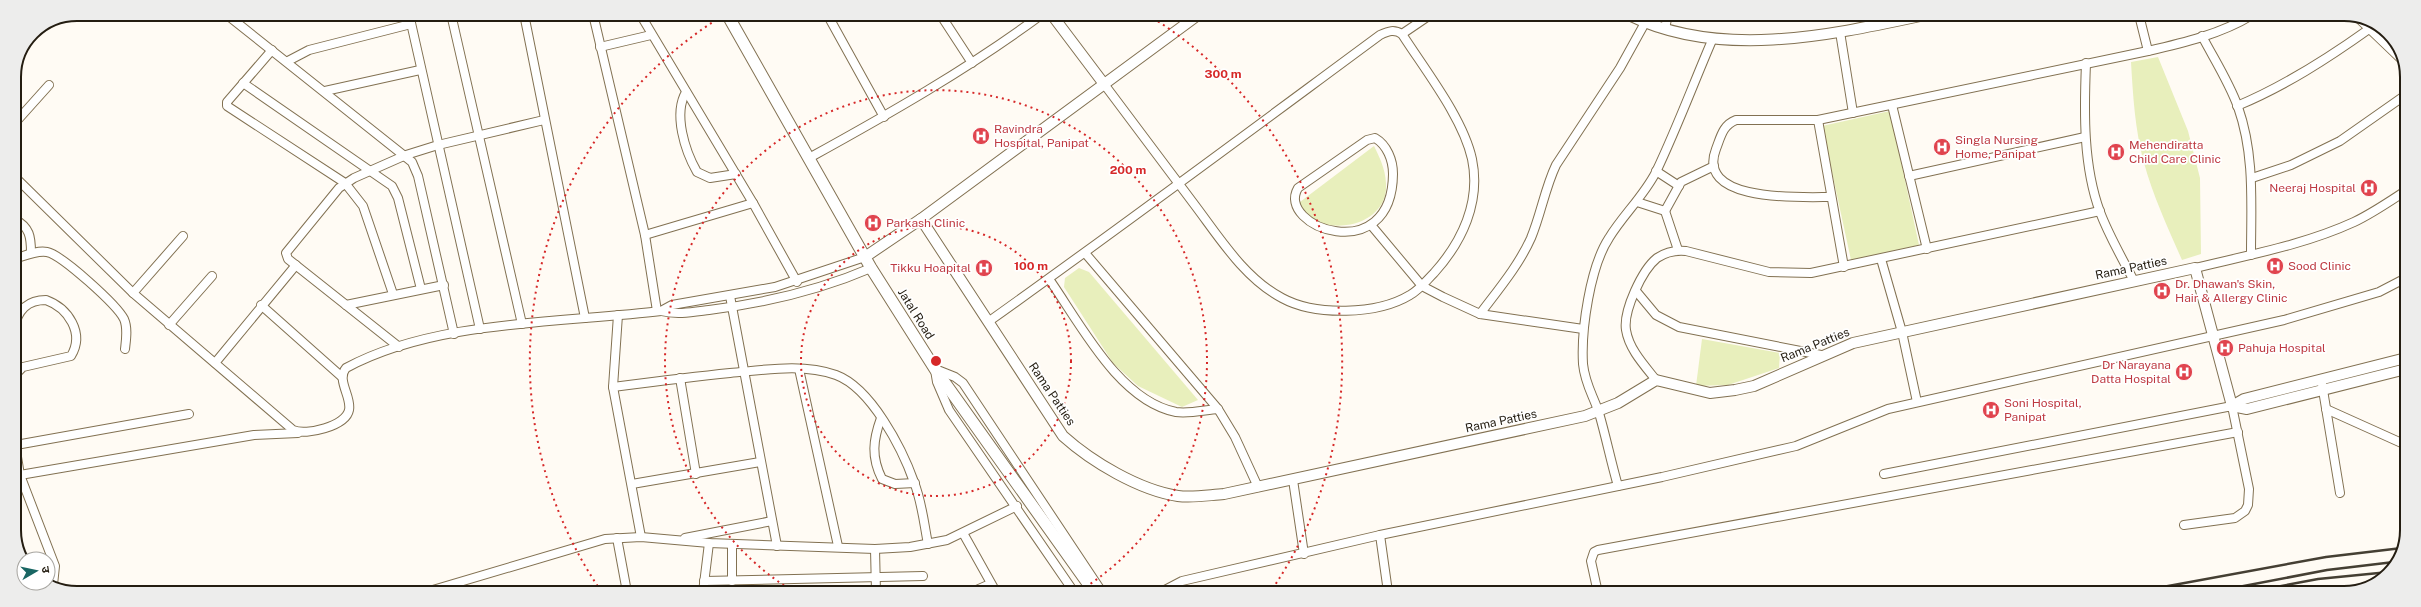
<svg xmlns="http://www.w3.org/2000/svg" width="2421" height="607" font-family="'Public Sans','Noto Sans Devanagari',sans-serif">
<style>
.green{fill:#e8efbc}
.lines{fill:none;stroke-linecap:round;stroke-linejoin:round}
.minor-casing{stroke:#827152;stroke-width:10}
.tertiary-casing{stroke:#827152;stroke-width:12}
.secondary-casing{stroke:#827152;stroke-width:13}
.minor{stroke:#fff;stroke-width:8}
.tertiary{stroke:#fff;stroke-width:10}
.secondary{stroke:#fff;stroke-width:11}
.rail{stroke:#453f33;stroke-width:2.5}
.ring{fill:none;stroke:#d62828;stroke-width:2;stroke-dasharray:2 4}
.labels{text-anchor:middle;stroke-width:3.5;stroke-linejoin:round;paint-order:stroke}
.health-label{font-size:12px;fill:#be3a42;stroke:#fff;text-anchor:start}
.street-label{font-size:12px;fill:#241d11;stroke:#fff}
.rim{fill:none;stroke:#241d11;stroke-width:2}
.centre{fill:#d62828;stroke:#fff;stroke-width:2}
.ring-label{font-size:12px;text-anchor:middle;font-weight:bold;fill:#d62828;stroke:#fff;stroke-width:3.5;stroke-linejoin:round;paint-order:stroke}
</style>
<rect width="100%" height="100%" fill="#fffbf4"/>
<g class="green">
<path d="M2158 57 2188 131 2200 178 2201 254 2182 260C2168 228 2153 196 2144 163 2135 130 2133 96 2131 62Z"/>
<path d="M1890 111 1919 245 1851 260 1822 126Z"/>
<path d="M1374 146C1381 160 1387 173 1386 190 1382 225 1335 234 1309 218 1305 216 1300 209 1296 205Z"/>
<path d="M1079 268 1089 272 1198 400 1182 407 1138 386 1113 363 1064 287 1065 278Z"/>
<path d="M1702 339 1780 353 1779 368 1728 385 1696 386Z"/>
</g>
<g class="lines">
<defs>
<g id="minor">
<path d="M226 14 412 162 418 176 454 334"/>
<path d="M409 14 480 329"/>
<path d="M451 14 522 324"/>
<path d="M524 14 585 318"/>
<path d="M593 14 645 235 657 311"/>
<path d="M640 14 753 203 797 282"/>
<path d="M827 14 884 117"/>
<path d="M940 14 972 63"/>
<path d="M2139 15 2148 51"/>
<path d="M2355 15 2401 59"/>
<path d="M1665 28 1668 15"/>
<path d="M1840 32 1853 113"/>
<path d="M1402 34 1430 15"/>
<path d="M2202 36C2214 59 2229 82 2238 107 2255 155 2251 205 2251 255"/>
<path d="M600 47 651 35"/>
<path d="M272 50 227 102V106L345 183 363 206 393 294"/>
<path d="M288 61 309 50 411 24"/>
<path d="M2086 63C2084 112 2083 166 2100 212 2109 236 2122 258 2134 281"/>
<path d="M243 83 392 186 398 198 421 289"/>
<path d="M325 91 420 70"/>
<path d="M686 92C673 114 685 151 697 172L710 178 736 174"/>
<path d="M1892 105 1927 249"/>
<path d="M2237 106C2285 86 2327 59 2369 29"/>
<path d="M1818 120 1844 267"/>
<path d="M14 124 49 85"/>
<path d="M1375 138C1387 145 1393 160 1393 174 1392 269 1275 227 1298 188L1367 140Z"/>
<path d="M809 158C889 114 968 69 1041 15"/>
<path d="M1656 171 1679 186"/>
<path d="M14 176 133 293 293 430C306 436 346 426 349 410 352 397 336 380 346 368 434 320 562 323 661 311L672 305 775 287 865 257"/>
<path d="M1909 176 2085 137"/>
<path d="M2252 178 2291 165 2340 141 2407 94"/>
<path d="M1831 197C1802 197 1695 203 1716 149 1721 136 1723 125 1736 120H1818L2148 51C2183 43 2221 34 2252 15"/>
<path d="M1637 202 1665 211 1681 182 1714 166"/>
<path d="M1665 211 1678 250"/>
<path d="M14 219C30 227 31 237 31 253"/>
<path d="M1371 225 1422 286 1443 297 1480 314 1583 329"/>
<path d="M645 235 753 203"/>
<path d="M1085 253 1218 409 1235 437 1258 487"/>
<path d="M14 259C24 256 37 250 47 252 62 255 117 305 124 319 128 328 126 340 125 349"/>
<path d="M1881 259 1902 332 1917 402"/>
<path d="M2195 268C2248 255 2304 245 2354 222 2373 213 2390 201 2407 190"/>
<path d="M1049 279C1080 323 1119 401 1176 412 1189 414 1205 410 1218 409"/>
<path d="M1636 291 1656 315 1679 327 1821 355"/>
<path d="M133 293 183 236"/>
<path d="M730 296 777 546"/>
<path d="M261 305 342 377"/>
<path d="M346 305 444 285"/>
<path d="M661 311C677 315 693 312 709 310 765 303 820 290 871 268"/>
<path d="M1480 314C1498 290 1519 265 1531 238 1541 214 1545 188 1556 165L1620 68 1646 21"/>
<path d="M618 315 613 387 641 537"/>
<path d="M988 322C1120 228 1250 131 1380 35 1389 31 1394 29 1402 34 1425 70 1463 118 1472 159 1481 202 1462 242 1434 273 1426 281 1419 290 1410 295 1377 315 1315 316 1282 298 1244 278 1219 237 1194 204 1164 164 1134 124 1104 84"/>
<path d="M169 325 212 276"/>
<path d="M14 328C18 310 27 300 46 300 68 308 85 333 71 356L23 367 14 376"/>
<path d="M14 337 15 375"/>
<path d="M399 347 288 259 286 253 339 188 354 178 406 155 438 145 544 120"/>
<path d="M215 363 296 265"/>
<path d="M799 369 838 546"/>
<path d="M935 369 955 377 963 383 1102 592"/>
<path d="M935 370 937 382 949 410 1074 592"/>
<path d="M680 378 696 474"/>
<path d="M1656 380C1644 365 1629 349 1626 330 1623 311 1642 270 1657 258 1666 252 1676 250 1686 251L1769 272 1811 273 2100 211"/>
<path d="M2322 384 2340 493"/>
<path d="M613 387C652 382 691 377 730 373 764 370 803 363 836 375 871 388 902 448 914 482 922 502 924 524 928 544"/>
<path d="M2326 409 2406 445"/>
<path d="M881 418C873 440 871 457 882 479L895 484 915 483"/>
<path d="M14 439 20 475 55 566 53 585"/>
<path d="M16 445 189 414"/>
<path d="M1884 474 2232 406 2249 489 2248 505 2245 511 2235 518 2184 525"/>
<path d="M20 475 254 435 298 433"/>
<path d="M1293 480 1304 554"/>
<path d="M632 484 760 462"/>
<path d="M1618 486C1611 462 1606 437 1599 413 1593 395 1585 384 1583 364 1581 330 1590 267 1609 238 1623 215 1643 197 1656 172 1677 128 1694 82 1713 38"/>
<path d="M963 533 996 592"/>
<path d="M1380 535 1388 592"/>
<path d="M617 538 627 592"/>
<path d="M685 538 772 521"/>
<path d="M875 549 876 592"/>
<path d="M704 581 923 576"/>
<path d="M732 581V544"/>
<path d="M426 592 605 539 641 537 709 543 875 549 910 547 947 540 1017 506"/>
<path d="M703 592 709 543"/>
<path d="M972 592 990 584"/>
<path d="M1161 592 1182 581 1380 535 1662 477 1796 446 1888 409 2284 320 2379 292 2406 278"/>
<path d="M1598 593 1591 561 1594 552 1598 550 2238 432"/>
</g>
<g id="tertiary">
<path d="M1052 15 1104 84"/>
<path d="M1629 15C1720 60 1831 35 1925 15"/>
<path d="M921 219 1063 436C1092 462 1139 490 1178 496 1193 498 1209 495 1224 494L1585 416 1618 403 1656 380 1710 393 1735 390 1754 386 1853 343 2195 268 2232 406"/>
<path d="M865 257 921 219 1198 15"/>
<path d="M2232 406 2244 399 2406 358"/>
<path d="M2232 406 2247 409 2406 369"/>
</g>
<path id="secondary" d="M727 14 871 268 935 369 1094 592"/>
</defs>
<use href="#minor" class="minor-casing"/>
<use href="#tertiary" class="tertiary-casing"/>
<use href="#secondary" class="secondary-casing"/>
<use href="#minor" class="minor"/>
<use href="#tertiary" class="tertiary"/>
<use href="#secondary" class="secondary"/>
<g class="rail">
<path d="M2130 593 2326 557 2402 548"/>
<path d="M2207 593 2327 570 2394 562"/>
<path d="M2244 593 2318 579 2389 572"/>
</g>
</g>
<g class="ring">
<circle cx="936" cy="361" r="135"/>
<path d="M794 592A271 271 0 1 1 1078 592"/>
<path d="M601 591A406 406 0 0 1 724 15M1148 15A406 406 0 0 1 1271 591"/>
</g>
<defs>
<symbol id="hospital-disc" viewBox="-11 -11 22 22"><circle r="9.5" fill="#e0444e" stroke="#fff"/><path d="M-5-5h3v3.5h4V-5h3V5h-3V1.5h-4V5h-3Z" fill="#fff"/></symbol>
</defs>
<g fill-rule="evenodd">
<use href="#hospital-disc" x="971" y="126" width="20" height="20"/>
<use href="#hospital-disc" x="1932" y="137" width="20" height="20"/>
<use href="#hospital-disc" x="2106" y="142" width="20" height="20"/>
<use href="#hospital-disc" x="2359" y="178" width="20" height="20"/>
<use href="#hospital-disc" x="863" y="213" width="20" height="20"/>
<use href="#hospital-disc" x="2265" y="256" width="20" height="20"/>
<use href="#hospital-disc" x="974" y="258" width="20" height="20"/>
<use href="#hospital-disc" x="2152" y="281" width="20" height="20"/>
<use href="#hospital-disc" x="2215" y="338" width="20" height="20"/>
<use href="#hospital-disc" x="2174" y="362" width="20" height="20"/>
<use href="#hospital-disc" x="1981" y="400" width="20" height="20"/>
</g>
<g class="labels">
<g class="health-label">
<text x="994" y="133">Ravindra<tspan x="994" dy="14">Hospital, Panipat</tspan></text>
<text x="1955" y="144">Singla Nursing<tspan x="1955" dy="14">Home, Panipat</tspan></text>
<text x="2129" y="149">Mehendiratta<tspan x="2129" dy="14">Child Care Clinic</tspan></text>
<text x="2356" y="192" text-anchor="end">Neeraj Hospital</text>
<text x="886" y="227">Parkash Clinic</text>
<text x="2288" y="270">Sood Clinic</text>
<text x="971" y="272" text-anchor="end">Tikku Hoapital</text>
<text x="2175" y="288">Dr. Dhawan's Skin,<tspan x="2175" dy="14">Hair &amp; Allergy Clinic</tspan></text>
<text x="2238" y="352">Pahuja Hospital</text>
<text x="2171" y="369" text-anchor="end">Dr Narayana<tspan x="2171" dy="14">Datta Hospital</tspan></text>
<text x="2004" y="407">Soni Hospital,<tspan x="2004" dy="14">Panipat</tspan></text>
</g>
<g class="street-label">
<text transform="translate(2131 268) rotate(-12)" y="4">Rama Patties</text>
<text transform="translate(916 314) rotate(58)" y="4">Jatal Road</text>
<text transform="translate(1815 345) rotate(-22)" y="4">Rama Patties</text>
<text transform="translate(1052 394) rotate(56)" y="4">Rama Patties</text>
<text transform="translate(1501 421) rotate(-12)" y="4">Rama Patties</text>
</g>
</g>
<path d="M0 0H2421V607H0ZM77 21H2344A56 56 0 0 1 2400 77V530A56 56 0 0 1 2344 586H77A56 56 0 0 1 21 530V77A56 56 0 0 1 77 21Z" fill="#ededec" fill-rule="evenodd"/>
<path class="rim" d="M77 21H2344A56 56 0 0 1 2400 77V530A56 56 0 0 1 2344 586H77A56 56 0 0 1 21 530V77A56 56 0 0 1 77 21Z"/>
<circle cx="936" cy="361" r="6" class="centre"/>
<g class="ring-label">
<text x="1223" y="78">300 m</text>
<text x="1128" y="174">200 m</text>
<text x="1031" y="270">100 m</text>
</g>
<g transform="translate(36 571) rotate(81)"><circle r="19" fill="#ffffff" stroke="#a7a5a0"/>
<path d="M0-3L7 15L0 10L-7 15Z" fill="#196663"/>
<text y="-6" font-size="11" font-weight="bold" text-anchor="middle" fill="#241d11">उ</text>
</g>
</svg>
